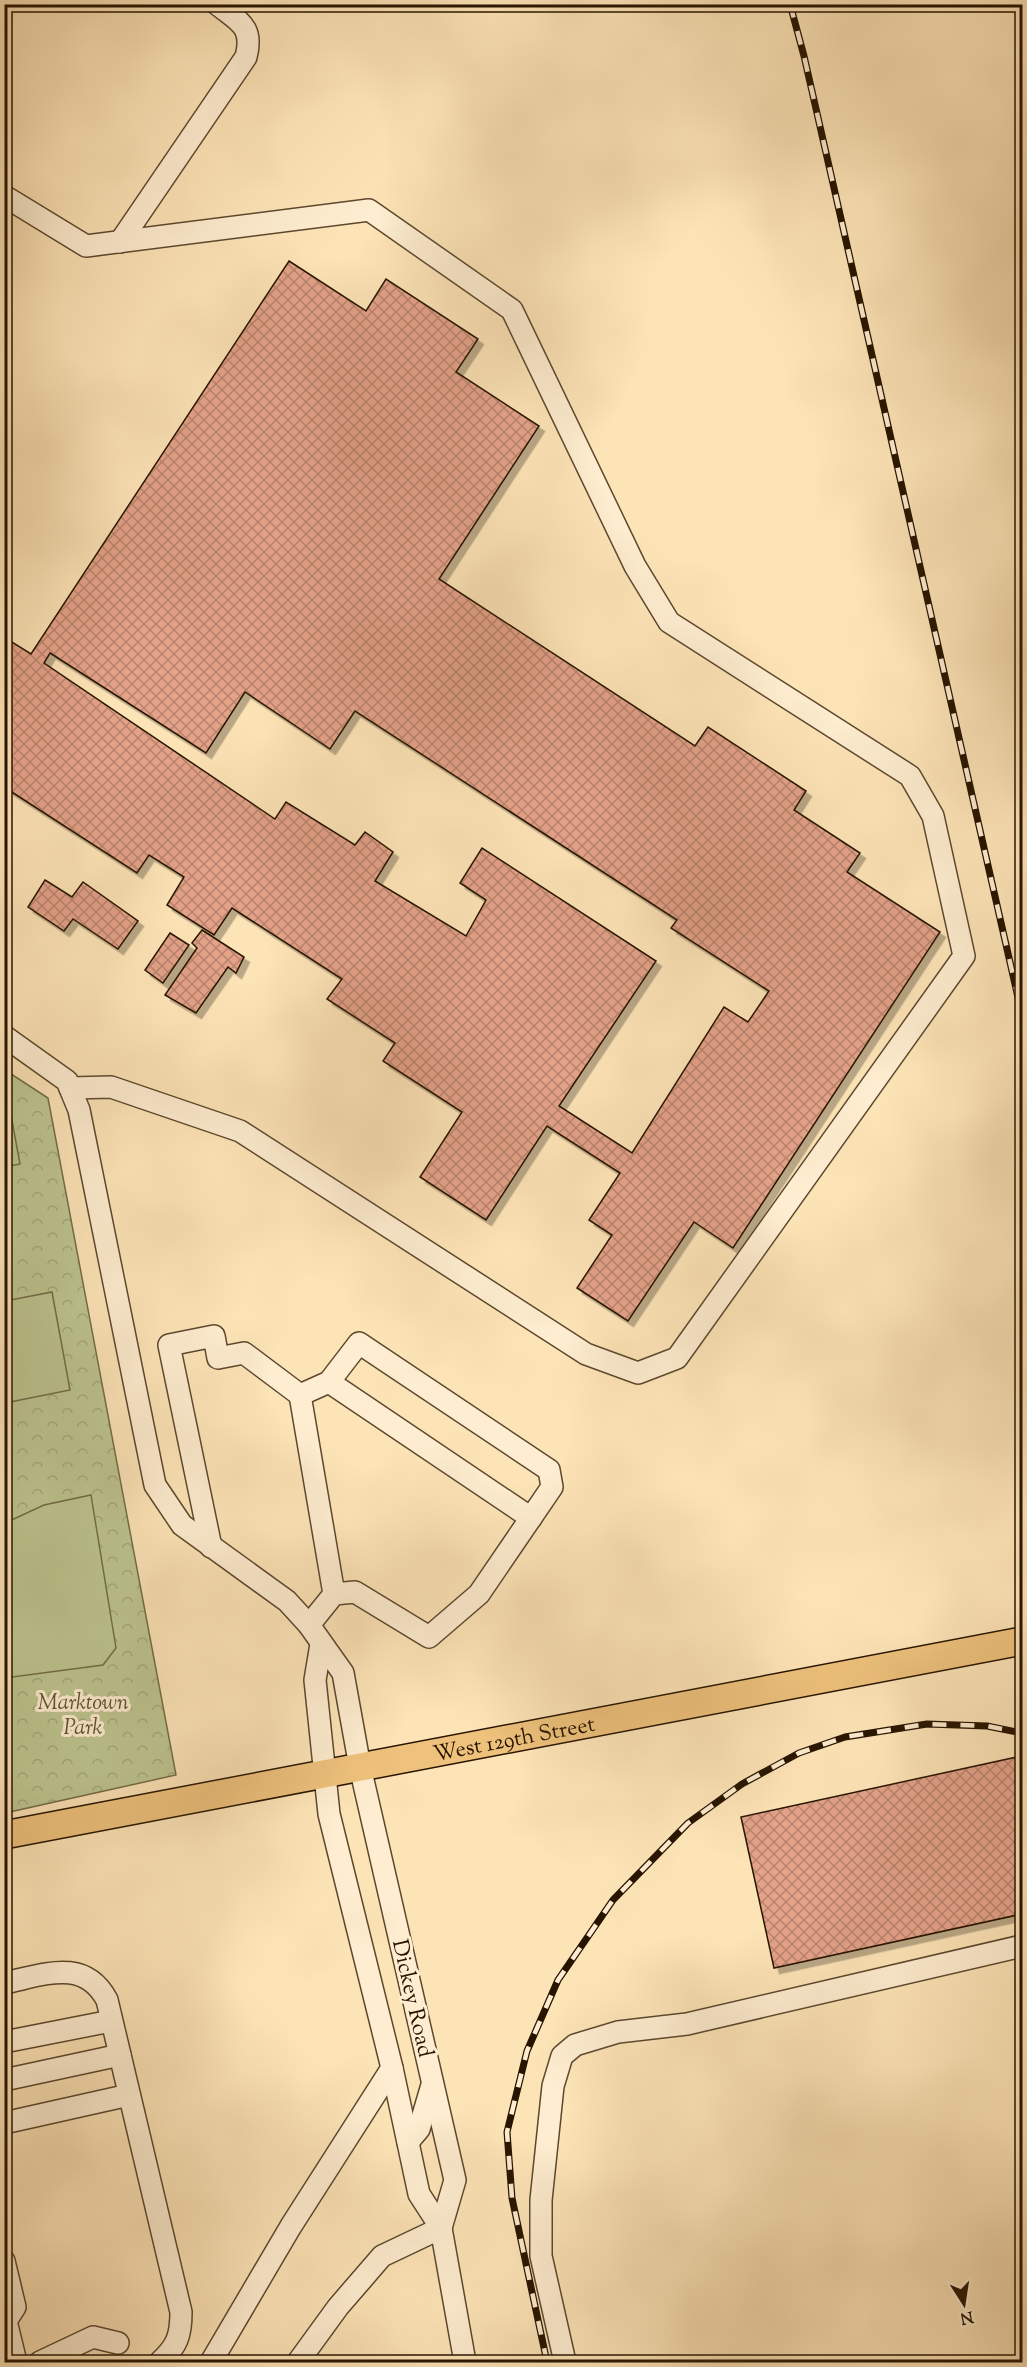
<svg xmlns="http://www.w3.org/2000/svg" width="1027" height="2367" font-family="'Sorts Mill Goudy',serif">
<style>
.park{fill:url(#park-crowns);stroke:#726c48;stroke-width:1.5}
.pitch{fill:#bdc590;stroke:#726c48;stroke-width:1.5}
.building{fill:url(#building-cross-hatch);stroke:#271400;stroke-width:1.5;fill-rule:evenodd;filter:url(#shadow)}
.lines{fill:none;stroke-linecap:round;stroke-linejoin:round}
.minor-casing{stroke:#5c482e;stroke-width:24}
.major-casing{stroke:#271400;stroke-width:30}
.minor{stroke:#feedd0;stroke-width:21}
.major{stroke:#eec27c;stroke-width:27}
.rail-casing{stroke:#271400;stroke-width:7}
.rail{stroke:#feedd0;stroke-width:4.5;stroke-dasharray:14;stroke-linecap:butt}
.labels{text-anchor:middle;stroke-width:6;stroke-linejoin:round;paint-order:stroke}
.park-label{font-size:22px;font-style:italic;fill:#5c5232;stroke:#feedd0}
.street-label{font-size:22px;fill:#271400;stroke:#feedd0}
</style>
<defs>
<pattern id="park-crowns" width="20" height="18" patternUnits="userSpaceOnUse" patternTransform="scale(1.5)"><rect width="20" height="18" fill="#bdc590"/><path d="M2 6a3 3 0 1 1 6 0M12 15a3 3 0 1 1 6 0" fill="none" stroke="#a2a87a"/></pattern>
<pattern id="building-cross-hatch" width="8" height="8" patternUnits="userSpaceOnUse" patternTransform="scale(1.5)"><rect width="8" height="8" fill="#e4a289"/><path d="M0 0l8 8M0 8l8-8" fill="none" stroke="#b9836e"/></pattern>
<filter id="shadow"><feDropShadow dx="5.5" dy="5.5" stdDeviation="0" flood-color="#0004"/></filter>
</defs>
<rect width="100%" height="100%" fill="#fde4b7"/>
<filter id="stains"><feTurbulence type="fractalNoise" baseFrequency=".00333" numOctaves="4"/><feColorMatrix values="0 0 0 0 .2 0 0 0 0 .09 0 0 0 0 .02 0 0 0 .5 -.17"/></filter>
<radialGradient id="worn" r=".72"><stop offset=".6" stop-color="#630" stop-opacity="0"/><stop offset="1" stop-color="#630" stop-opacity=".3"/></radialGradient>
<path class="park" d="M5 1070 48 1098 176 1775 5 1813Z"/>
<g class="pitch">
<path d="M5 1093H7L20 1164 5 1167Z"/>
<path d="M52 1292 70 1390 5 1403V1301Z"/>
<path d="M91 1495 116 1648 103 1665 5 1678V1523L44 1505Z"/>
</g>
<g class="building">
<path d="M289 261 366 311 386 279 478 339 456 372 539 426 439 579 695 746 708 727 806 791 794 810 860 853 847 872 940 932 733 1248 694 1222 628 1321 577 1288 612 1235 589 1220 620 1173 547 1126 486 1220 420 1177 462 1112 383 1061 395 1043 327 999 342 979 232 908 214 935 167 905 184 877 149 855 137 873 4 787V637L31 654ZM50 653 206 753 245 692 330 749 355 711 677 920 671 928 769 991 748 1022 724 1007 632 1153 559 1106 656 961 482 848 460 883 486 900 466 936 375 881 393 852 365 832 355 845 286 802 275 819 44 663Z"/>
<path d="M45 880 72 897 83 882 138 921 118 949 73 919 64 931 28 907Z"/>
<path d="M202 930 244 957 236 973 228 967 196 1013 165 995 197 948 192 943Z"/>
<path d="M170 933 189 945 163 983 145 970Z"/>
<path d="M1017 1757 1022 1778V1914L774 1968 741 1817Z"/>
</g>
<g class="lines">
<defs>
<g id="minor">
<path d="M4 196 86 246 369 210 512 310 635 566 669 622 910 776 933 816 964 956 677 1358 638 1373 586 1354 240 1131 111 1087 70 1088"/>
<path d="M120 242 246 57C254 26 239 22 217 4"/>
<path d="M4 1036 67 1081 79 1110 155 1485 182 1525 287 1601 309 1625 343 1673 360 1767 455 2180 441 2228"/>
<path d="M329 1382 531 1518"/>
<path d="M211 1547 169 1345 214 1336 218 1358 244 1353 300 1395"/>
<path d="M309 1625 334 1594 300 1395 329 1382 359 1343 549 1470 552 1487 479 1594 429 1637 355 1592 334 1594"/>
<path d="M321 1644 315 1680 329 1814 392 2068 419 2194 441 2228 465 2362"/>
<path d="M4 1983C44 1975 84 1957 107 2000L181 2312C181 2336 177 2346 160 2362"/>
<path d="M4 2042 111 2021"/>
<path d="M4 2080 120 2055"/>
<path d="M4 2123 129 2095"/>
<path d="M408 2142 419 2129 432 2085"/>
<path d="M4 2261 15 2307 6 2321 16 2362"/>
<path d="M40 2362 93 2337 118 2343"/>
<path d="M211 2362 291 2226 392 2068"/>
<path d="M298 2362 338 2307 382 2256 441 2228"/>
<path d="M565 2362 541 2256V2200L553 2086 562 2056 575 2045 618 2032 687 2024 1022 1946"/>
</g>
<g id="major">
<path id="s1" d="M4 1835 1022 1641"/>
</g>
</defs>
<use href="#minor" class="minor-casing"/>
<use href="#major" class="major-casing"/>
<use href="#minor" class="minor"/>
<use href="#major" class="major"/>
<defs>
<g id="rail">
<path d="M790 4 804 56 1022 1015"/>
<path d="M547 2362 512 2198 507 2132 527 2051 558 1980 613 1900 688 1823 742 1784 799 1753 845 1737 927 1724 987 1726 1022 1733"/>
</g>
</defs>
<use href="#rail" class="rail-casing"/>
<use href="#rail" class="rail"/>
</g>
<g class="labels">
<g class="park-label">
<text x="83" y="1709">Marktown<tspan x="83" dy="25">Park</tspan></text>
</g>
<g class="street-label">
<text dy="8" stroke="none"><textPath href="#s1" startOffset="519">West 129th Street</textPath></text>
<text transform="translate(414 1998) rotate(77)" y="8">Dickey Road</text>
</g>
</g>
<rect width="1027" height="2367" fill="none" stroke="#fde4b7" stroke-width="24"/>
<rect x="6" y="6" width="1015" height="2355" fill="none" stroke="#271400" stroke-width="3"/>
<rect x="12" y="12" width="1003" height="2343" fill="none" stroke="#271400" stroke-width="1.5"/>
<g transform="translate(964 2304) rotate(168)" stroke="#feedd0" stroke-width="4.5" paint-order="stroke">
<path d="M0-4.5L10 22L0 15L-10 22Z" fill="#271400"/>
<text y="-9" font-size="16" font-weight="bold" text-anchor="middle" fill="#271400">N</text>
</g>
<rect width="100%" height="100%" filter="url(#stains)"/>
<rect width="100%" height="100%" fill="url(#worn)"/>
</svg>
